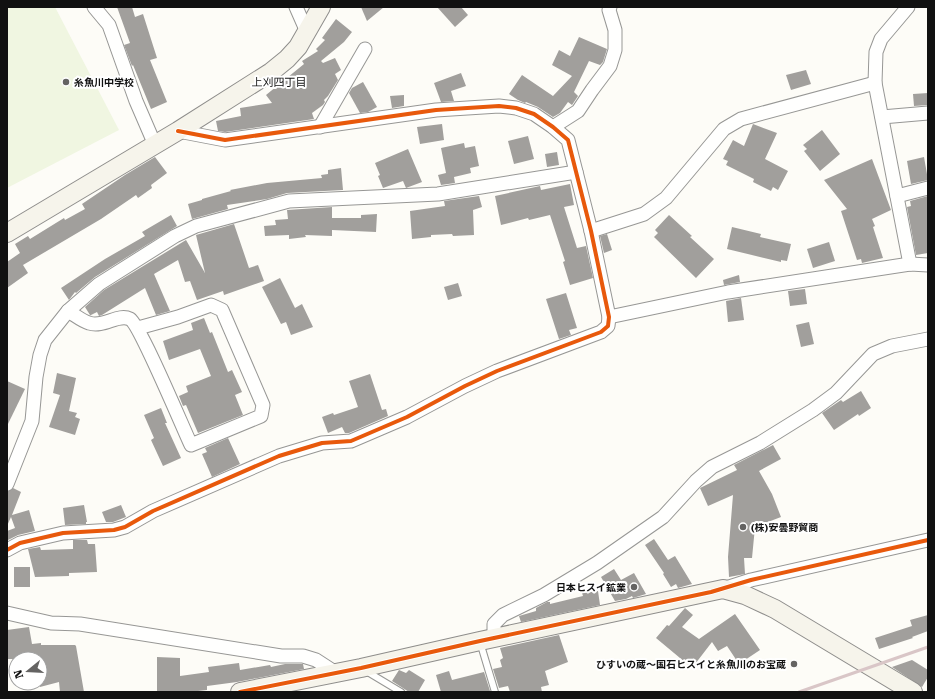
<svg xmlns="http://www.w3.org/2000/svg" width="935" height="699" font-family="'Roboto Serif','Noto Sans JP',serif">
<style>
.pitch{fill:#f0f6e1}
.building{fill:#a19f9c}
.lines{fill:none;stroke-linecap:round;stroke-linejoin:round}
.lane-casing{stroke:#979795;stroke-width:8}
.street-casing{stroke:#979795;stroke-width:15}
.secondary-casing{stroke:#8e8d8b;stroke-width:20}
.lane{stroke:#fffffe;stroke-width:6}
.street{stroke:#fffffe;stroke-width:13}
.secondary{stroke:#f6f4eb;stroke-width:18}
.rail{stroke:#d9c6c7;stroke-width:3}
.cycleway-casing{stroke:#fff;stroke-width:6}
.cycleway{stroke:#e8590c;stroke-width:4}
.poi-dot{fill:#646362;stroke:#fff;stroke-width:1.5}
.labels{text-anchor:middle;stroke-width:4;stroke-linejoin:round;paint-order:stroke}
.poi-label{font-size:10px;font-weight:bold;fill:#111;stroke:#fff;text-anchor:start}
.neighbourhood-label{font-size:11px;fill:#111;stroke:#fff}
</style>
<rect width="100%" height="100%" fill="#fdfcf7"/>
<path class="pitch" d="M7 7H55L119 130 7 188Z"/>
<g class="building">
<path d="M117 7H132L135 17 143 14 157 58 150 60 167 102 151 109 133 65 132 66 124 45 130 43Z"/>
<path d="M361 7H384L367 21Z"/>
<path d="M437 7H461L468 15 455 27Z"/>
<path d="M336 19 352 32 344 42 321 61 323 63 335 58 341 70 335 74 338 80 328 96 324 100 325 102 323 105 312 113 314 119 225 132 218 131 216 121 241 116 240 108 272 103 266 95 304 64 302 61 318 51 316 49 325 40 322 38Z"/>
<path d="M579 37 607 49 603 62 600 65 589 61 574 92 578 96 572 105 568 102 560 113 553 117 538 107 526 102 525 103 518 100 509 94 522 75 553 96 572 76 552 65 559 50 570 56Z"/>
<path d="M806 70 811 84 791 90 786 75Z"/>
<path d="M461 73 466 86 451 91 454 101 441 102 434 83Z"/>
<path d="M363 82 377 107 368 112 360 113 349 93 352 88Z"/>
<path d="M928 93V105L914 106 913 94Z"/>
<path d="M404 95V106L392 108 390 96Z"/>
<path d="M442 124 444 140 420 144 417 127Z"/>
<path d="M753 124 777 133 765 159 788 171 778 190 773 187 771 191 753 182 754 179 726 165 728 161 723 159 733 140 744 146Z"/>
<path d="M822 130 840 154 820 171 804 151 807 149 803 145Z"/>
<path d="M528 136 534 159 514 164 508 141Z"/>
<path d="M464 143 465 148 475 146 479 166 470 168 471 173 454 177 455 183 441 185 438 175 446 173 441 148Z"/>
<path d="M408 149 422 182 406 188 403 181 383 188 378 176 380 175 375 163Z"/>
<path d="M557 152 559 165 547 167 545 154Z"/>
<path d="M155 157 167 173 151 185 152 188 138 198 136 195 101 219 23 265 28 273 7 288V262L20 253 15 244 28 236 30 239 64 218 65 220 85 209 82 204 125 175Z"/>
<path d="M924 157 928 180 911 184 907 161Z"/>
<path d="M872 159 891 210 872 219 875 226 873 227 883 258 862 263 861 259 857 260 841 211 847 209 824 180Z"/>
<path d="M341 168 343 190 287 193 267 199 227 205 228 209 192 219 188 204 202 200V199L231 191 230 190 267 183 322 178 321 175 328 174V170Z"/>
<path d="M570 184 574 205 564 207 577 248 586 246 593 278 570 285 563 262 565 261 550 215 529 220 528 218 501 225 495 196 540 186 541 190Z"/>
<path d="M479 196 482 207 473 210 474 235 453 236 452 234 431 235V237L412 239 410 211 445 206 444 201Z"/>
<path d="M928 196V253L916 255 907 207 911 206 910 201Z"/>
<path d="M332 207V218H361V215L377 214 376 232 332 230V236L305 235 306 237 289 239V235L265 236 264 226 276 225 275 220 288 219 287 210Z"/>
<path d="M171 215 177 226 95 277 76 293 75 292 69 300 61 288 105 259 145 236 142 232Z"/>
<path d="M669 215 692 236 690 237 714 259 696 278 654 237 658 233 655 230Z"/>
<path d="M234 224 249 268 258 265 264 281 224 295 223 291 197 300 190 281 185 282 178 260 154 274 170 311 156 315 145 288 102 315 99 316 97 312 91 315H90L85 307 104 290 186 240 205 273 196 235Z"/>
<path d="M732 227 761 234 760 237 791 244 787 261 781 260V262L727 249Z"/>
<path d="M607 234 612 250 604 253 600 236Z"/>
<path d="M829 242 835 261 813 268 807 249Z"/>
<path d="M739 275 740 282 724 285 723 280Z"/>
<path d="M280 278 295 308 302 304 313 327 291 335 286 322 281 324 262 287Z"/>
<path d="M458 283 462 296 448 300 444 287Z"/>
<path d="M805 289 807 304 790 306 788 291Z"/>
<path d="M566 293 577 328 569 330 571 335 559 339 546 299Z"/>
<path d="M741 298 744 320 728 322 726 301Z"/>
<path d="M204 318 210 333 212 332 228 372 232 370 242 392 235 395 243 415 198 433 186 405 183 406 179 396 188 392 186 386 211 376 200 349 169 360 163 341 193 330 191 323Z"/>
<path d="M809 322 814 344 801 347 796 325Z"/>
<path d="M57 373 76 378 69 411 77 413 75 417 80 419 75 435 49 427 60 395 53 393Z"/>
<path d="M370 374 382 410 386 409 388 416 349 433H345L342 427 328 433 322 417 333 413 334 415 358 407 349 381Z"/>
<path d="M7 381 25 389 7 426Z"/>
<path d="M861 391 871 408 859 416 858 414 834 430 822 413 841 400 843 402Z"/>
<path d="M161 408 167 423H165L181 458 163 466 151 440 154 438 144 415Z"/>
<path d="M228 438 240 464 212 477 202 454 207 452 205 448Z"/>
<path d="M773 445 781 459 759 471 772 494 781 517 755 527 752 558H744L745 574 729 577 728 557 733 495 708 506 700 488 737 470 734 465Z"/>
<path d="M13 488 21 492 12 515 29 510 35 531 18 535 8 540 7 531 15 528 11 517 7 526V492Z"/>
<path d="M84 505 87 522H86V524L65 525 63 508Z"/>
<path d="M121 505 126 517 113 522H106L102 512Z"/>
<path d="M654 539 668 560 675 556 692 584 678 588 676 584 671 587 663 574 664 573 645 545Z"/>
<path d="M73 540H87L88 544H95L97 572 69 573V576L35 577 28 549 40 547 41 550 73 549Z"/>
<rect x="14" y="567" width="16" height="20"/>
<path d="M614 569 621 580 634 573 646 594 633 598 632 596 626 599 615 601 601 577Z"/>
<path d="M598 591 600 605 521 622 519 616 536 611V608L547 602H550V604L583 596 582 593Z"/>
<path d="M685 608 693 615 682 627 699 639 735 614 760 650 739 664 727 646 718 651 712 642 692 668 656 638 667 625 669 626Z"/>
<path d="M928 615V631L912 637 913 638 879 649 875 638 912 626 910 620Z"/>
<path d="M29 627 32 644 41 643V645H75L76 646 84 692H60L59 682 40 687V659H8L7 630Z"/>
<path d="M559 635 568 662 545 671 549 685 541 687 542 692H510L508 686 499 688 493 669 502 667 500 660 503 658 500 648Z"/>
<path d="M157 657 180 658V676L209 672 208 667 239 663 240 670 270 665 271 667 285 664H303L304 669 237 682 207 686V690L189 692H157Z"/>
<path d="M912 660 928 670V677L922 687 892 667Z"/>
<path d="M399 670 406 673 409 670 425 680 418 692H409L392 681Z"/>
<path d="M449 671 452 680 484 672 490 691 485 692H441L436 675Z"/>
</g>
<g class="lines">
<defs>
<g id="lane">
<path d="M480 642 495 692"/>
<path d="M366 671 401 692"/>
</g>
<g id="street">
<path d="M94 7 109 25 136 101 155 145"/>
<path d="M296 7 307 32"/>
<path d="M908 7 881 39 876 52 875 83 910 264"/>
<path d="M882 117 928 113"/>
<path d="M320 127 365 49"/>
<path d="M553 127 578 111 592 90 610 66 615 50V30L609 10 610 7"/>
<path d="M897 196 928 188"/>
<path d="M591 231 644 214 666 198 724 129 741 119 875 83"/>
<path d="M68 311C75 315 82 321 89 323 104 328 118 313 130 319 140 325 183 428 191 445L261 416 263 405 222 310 211 305 178 317 138 328"/>
<path d="M609 317 728 292 910 264 928 265"/>
<path d="M7 484 32 421 36 377 40 355 45 340 68 311 99 284 175 236 196 226 289 201 438 194 576 172"/>
<path d="M7 550 20 543 63 533 114 530 125 527 153 511 279 456 322 443 351 441 407 417 465 386 497 371 601 332 608 326 609 317 591 231 568 140 553 127 534 114 516 108 499 106 436 110 225 140 178 131"/>
<path d="M723 589 751 580 928 540"/>
<path d="M7 613 51 623 80 624 281 656H303L316 660 336 673"/>
<path d="M494 638V624L503 615 544 595 597 563 663 517 696 481 712 467 760 443 813 410 836 393 873 354 892 346 928 339"/>
</g>
<g id="secondary">
<path d="M7 233 178 131 271 72 287 59 298 47 321 7"/>
<path d="M240 692 361 668 480 641 723 589 745 595 775 609 913 692"/>
</g>
</defs>
<use href="#lane" class="lane-casing"/>
<use href="#street" class="street-casing"/>
<use href="#secondary" class="secondary-casing"/>
<use href="#lane" class="lane"/>
<use href="#street" class="street"/>
<use href="#secondary" class="secondary"/>
<path class="rail" d="M799 692 928 647"/>
<defs>
<g id="cycleway">
<path d="M7 550 20 543 63 533 114 530 125 527 153 511 279 456 322 443 351 441 407 417 465 386 497 371 601 332 608 326 609 317 591 231 568 140 553 127 534 114 516 108 499 106 436 110 225 140 178 131"/>
<path d="M240 692 361 668 480 641 711 592 751 580 928 540"/>
</g>
</defs>
<use href="#cycleway" class="cycleway-casing"/>
<use href="#cycleway" class="cycleway"/>
</g>
<g class="poi-dot">
<circle cx="66" cy="82" r="4"/>
<circle cx="743" cy="527" r="4"/>
<circle cx="634" cy="587" r="4"/>
<circle cx="794" cy="664" r="4"/>
</g>
<g class="labels">
<g class="poi-label">
<text x="74" y="86">糸魚川中学校</text>
<text x="751" y="531">(株)安曇野貿商</text>
<text x="626" y="591" text-anchor="end">日本ヒスイ鉱業</text>
<text x="786" y="668" text-anchor="end">ひすいの蔵～国石ヒスイと糸魚川のお宝蔵</text>
</g>
<g class="neighbourhood-label">
<text x="279" y="86">上刈四丁目</text>
</g>
</g>
<rect width="935" height="699" fill="none" stroke="#111111" stroke-width="16"/>
<g transform="translate(28 671) rotate(252)"><circle r="19" fill="#ffffff" stroke="#a0a0a0"/>
<path d="M0-3L7 15L0 10L-7 15Z" fill="#646362"/>
<text y="-6" font-size="11" font-weight="bold" text-anchor="middle" fill="#111111">N</text>
</g>
</svg>
